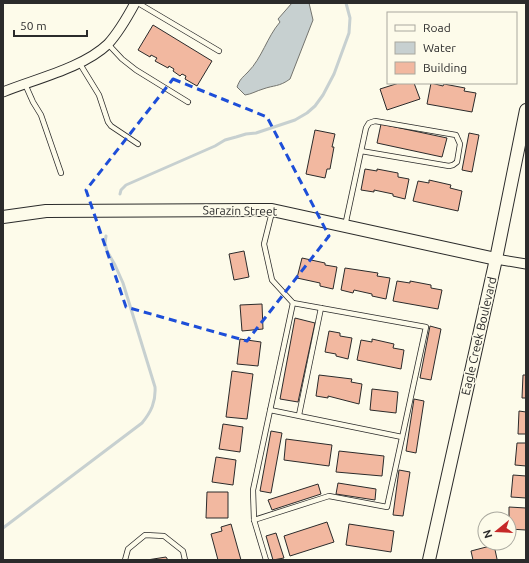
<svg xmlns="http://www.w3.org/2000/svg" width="529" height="563" font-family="Ubuntu,sans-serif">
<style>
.water{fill:#c7d0d0;stroke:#74746e}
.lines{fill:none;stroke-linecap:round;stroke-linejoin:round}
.stream{stroke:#c7d0d0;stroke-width:3}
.building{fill:#f2b8a0;stroke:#2b2b2b}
.lane-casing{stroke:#2b2b2b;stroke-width:6}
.street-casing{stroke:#2b2b2b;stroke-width:11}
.secondary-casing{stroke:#2b2b2b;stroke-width:14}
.lane{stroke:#fdfbea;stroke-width:4.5}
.street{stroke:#fdfbea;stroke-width:9}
.secondary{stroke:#fdfbea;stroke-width:12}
.marked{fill:none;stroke:#1d4ed8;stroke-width:3;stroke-dasharray:8 5;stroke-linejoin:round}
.labels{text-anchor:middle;stroke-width:3;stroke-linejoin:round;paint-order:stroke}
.street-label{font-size:12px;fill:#2b2b2b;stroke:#fdfbea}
</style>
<rect width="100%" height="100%" fill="#fdfbea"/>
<path class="water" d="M292 3H309L313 20 290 79C279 87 274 85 263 89 256 91 252 94 245 95L237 87C240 79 242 78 248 72 262 58 267 37 280 22L278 19Z"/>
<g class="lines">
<g class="stream">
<path d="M120 194 121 190 126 185 215 146 225 140 236 137 246 134 256 133 295 120 307 113 315 106 323 95 334 74 349 33 350 18 346 3"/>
<path d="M3 528 142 423C151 412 156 402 155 387L123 283 115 265 107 251 105 243 106 236"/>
</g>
</g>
<g class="building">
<path d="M153 25 212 61 197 86 185 79 186 76 182 74 180 76 173 71 174 69 169 66 168 68 155 61 157 58 151 55 150 57 138 50Z"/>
<path d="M399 83H414L420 99 387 110 380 89Z"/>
<path d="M431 83 443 86 444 84 465 88 464 91 476 93 472 112 427 104Z"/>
<path d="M381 124 447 138 442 157 377 143Z"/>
<path d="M315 130 335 134 332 147H334L330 169H327L325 178 306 174Z"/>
<path d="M469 133 479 135 472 172 462 170Z"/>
<path d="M365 169 377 171V169L398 173V177L409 179 405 199 393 196V194L374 190V192L361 190Z"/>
<path d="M429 180 451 185 450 188 462 191 458 211 413 201 418 181 429 183Z"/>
<path d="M244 251 249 277 234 280 229 254Z"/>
<path d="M302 258 325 263V265L337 267 333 289 320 286V283L297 278Z"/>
<path d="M345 268 378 273 377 276 390 278 386 299 372 296V294L354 290 353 293 341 290Z"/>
<path d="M397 281 410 283V281L431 285V288L442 290 438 309 393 301Z"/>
<path d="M262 304 263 329 242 331 240 305Z"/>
<path d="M295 318 315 323 298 402 280 399Z"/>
<path d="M430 326 441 329 431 380 420 378Z"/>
<path d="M329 331 340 333V336L352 338 348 359 336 356V354L325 352Z"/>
<path d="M240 339 261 342 258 366 237 364Z"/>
<path d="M372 339 394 344 393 348 404 350 401 369 357 360 361 340 372 342Z"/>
<path d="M232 371 253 374 247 419 226 417Z"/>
<path d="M319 375 352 379 351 382 362 384 359 404 328 396V398L316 396Z"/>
<path d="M523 375H526V398H522Z"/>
<path d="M372 389 398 392 396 413 370 410Z"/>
<path d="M414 399 424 401 416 453 406 451Z"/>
<path d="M519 411 526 412V434H518Z"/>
<path d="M223 424 243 427 240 452 219 449Z"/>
<path d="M271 431 282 433 271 493 260 491Z"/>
<path d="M286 439 332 445 329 466 284 460Z"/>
<path d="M517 443H526V466L515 465Z"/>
<path d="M339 451 384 456 382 476 336 472Z"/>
<path d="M216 457 236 460 233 485 212 482Z"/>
<path d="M399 470 410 472 403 516 393 515Z"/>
<path d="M513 475 526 476V498L511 497Z"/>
<path d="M338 483 376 489 375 500 336 494Z"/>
<path d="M318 484 321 494 272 510 268 500Z"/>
<path d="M207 492H228V518H206Z"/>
<path d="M509 507 526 508V530L509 529Z"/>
<path d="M327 522 334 542 290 556 284 536Z"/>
<path d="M231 524 241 560H218L211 534 222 531 221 527Z"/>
<path d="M349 524 394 531 391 552 346 545Z"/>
<path d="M276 533 284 558 273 560 266 536Z"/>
<path d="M494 545 497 559V560H473L471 551Z"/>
<path d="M166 557 168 560H147Z"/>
</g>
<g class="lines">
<defs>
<g id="lane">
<path d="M138 3 219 51"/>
<path d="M108 44 122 59 136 70 188 102"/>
<path d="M80 64 99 95 108 122 111 126 138 144"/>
<path d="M25 84 33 102 41 115 61 173"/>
<path d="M345 226 366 128 369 123 375 121 456 135 460 144 457 162 453 165 449 166 361 151"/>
<path d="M270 410 402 437"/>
<path d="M299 415 321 308"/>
<path d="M254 520 329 496 387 507 426 327 293 303"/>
<path d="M125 560 128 549 145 535 164 536 183 551 185 560"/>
<path d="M266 560 254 520 253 490 293 303 272 280 264 244 272 212"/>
</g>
<g id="street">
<path d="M3 92C35 79 83 68 108 44 118 33 128 16 135 3"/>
<path d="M496 259 526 264"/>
</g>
<g id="secondary">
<path d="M3 217 46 211 272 210 496 259"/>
<path d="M429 560 496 259 526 110"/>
</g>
</defs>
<use href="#lane" class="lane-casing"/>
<use href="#street" class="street-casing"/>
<use href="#secondary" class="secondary-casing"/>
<use href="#lane" class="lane"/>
<use href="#street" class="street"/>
<use href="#secondary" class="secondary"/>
</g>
<path class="marked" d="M173 79 267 117 329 236 247 341 126 307 86 190Z"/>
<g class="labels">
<g class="street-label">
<text transform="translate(240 211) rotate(1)" y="4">Sarazin Street</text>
<text transform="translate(479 336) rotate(-77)" y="4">Eagle Creek Boulevard</text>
</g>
</g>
<rect width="529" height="563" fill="none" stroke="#2b2b2b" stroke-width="8"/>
<rect x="387" y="12" width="130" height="72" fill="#fdfbea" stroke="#a9a89e"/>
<rect x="395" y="25" width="20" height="6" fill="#fdfbea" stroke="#a9a89e"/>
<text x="423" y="32" font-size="12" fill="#2b2b2b">Road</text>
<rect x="395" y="42" width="20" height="12" fill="#c7d0d0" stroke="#a9a89e"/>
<text x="423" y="52" font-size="12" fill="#2b2b2b">Water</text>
<rect x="395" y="62" width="20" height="12" fill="#f2b8a0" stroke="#a9a89e"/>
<text x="423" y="72" font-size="12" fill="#2b2b2b">Building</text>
<g transform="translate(497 531) rotate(252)"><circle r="19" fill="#fdfbea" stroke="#a9a89e"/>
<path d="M0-3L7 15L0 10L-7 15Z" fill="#c62828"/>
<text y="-6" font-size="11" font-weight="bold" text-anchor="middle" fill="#2b2b2b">N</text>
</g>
<path d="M14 30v6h73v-6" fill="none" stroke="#2b2b2b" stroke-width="2"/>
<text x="20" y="30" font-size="12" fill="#2b2b2b" stroke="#fdfbea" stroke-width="3" paint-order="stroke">50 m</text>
</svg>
